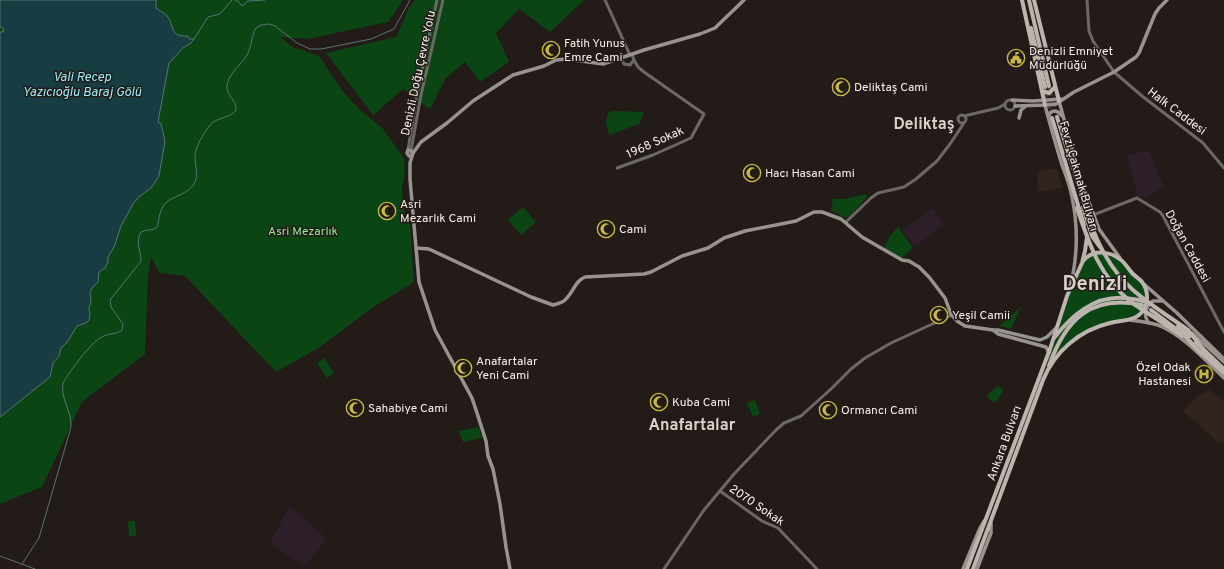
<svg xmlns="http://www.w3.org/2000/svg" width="1224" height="569" font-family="Overpass,sans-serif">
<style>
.built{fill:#31231d}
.education{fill:#2d1f2a}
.green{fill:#0b4513}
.water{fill:#173d42;stroke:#5a7375}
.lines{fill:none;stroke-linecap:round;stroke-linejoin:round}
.stream{stroke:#5a7375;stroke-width:1}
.primary-tunnel{stroke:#433b38;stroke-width:4;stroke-dasharray:4 2;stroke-linecap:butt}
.tertiary{stroke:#6c6865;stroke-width:3}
.secondary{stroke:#99938f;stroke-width:3.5}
.primary{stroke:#bdb4af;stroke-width:4}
.primary-bridge{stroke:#bdb4af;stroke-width:4}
.labels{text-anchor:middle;stroke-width:3;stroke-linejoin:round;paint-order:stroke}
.poi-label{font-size:12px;fill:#f6f0ed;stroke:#231b18;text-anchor:start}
.street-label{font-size:12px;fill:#f6f0ed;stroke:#231b18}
.park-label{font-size:12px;fill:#96ea98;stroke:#231b18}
.water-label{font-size:13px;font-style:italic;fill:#99eefa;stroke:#231b18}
.district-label{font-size:16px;font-weight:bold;fill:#dcd1cc;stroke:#231b18}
.town-label{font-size:20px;font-weight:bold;fill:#dcd1cc;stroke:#231b18}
</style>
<rect width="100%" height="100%" fill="#231b18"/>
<g class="built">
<path d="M1057 168 1062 188 1038 192 1037 175 1039 172Z"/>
<path d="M1202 361 1217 374 1206 386 1191 373Z"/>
<path d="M1210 390 1224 401V442L1219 443 1183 411 1200 394Z"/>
</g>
<g class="education">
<path d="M1146 150 1149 152 1164 186 1145 198 1138 197 1127 156Z"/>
<path d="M933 208 944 224 915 247 903 230Z"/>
<path d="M290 506 326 538 306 566 289 556 270 543Z"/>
</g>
<g class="green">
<path d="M0 0H403L388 22 307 39 280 37 293 47 319 56 341 89 359 109 383 129 404 158 405 171 402 189 405 219 410 220 414 282 372 308 320 347 276 372 185 276 160 273 151 257 148 274 145 354 82 402 42 487 0 504Z"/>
<path d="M415 0H584L550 32 519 9 496 33 509 62 480 82 465 62 445 79 430 109 403 89 373 115 326 53 396 37 410 6Z"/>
<path d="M612 111 644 112 639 124 609 135 606 122 608 113Z"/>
<path d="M866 194 867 197 849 217H844L831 210 833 199H844Z"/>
<path d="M523 207 536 222 521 235 508 220Z"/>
<path d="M898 227 913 248 902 258 885 248C887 239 892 233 898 227Z"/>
<path d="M1097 252 1118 259 1143 283 1146 295V306L1135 317 1097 326 1061 351 1045 375 1050 349 1056 328 1082 263Z"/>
<path d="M1021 307 1011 329 999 326 1014 313 1015 312Z"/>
<path d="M324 358 334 373 327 378 317 363Z"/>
<path d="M998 386 1004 390 995 403 989 399 987 395Z"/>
<path d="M755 400 760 414 753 417 747 403Z"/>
<path d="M479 427 482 438 463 442 459 431Z"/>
<path d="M128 521H135L136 536H129Z"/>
</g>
<path class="water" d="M0 0H156V8C159 11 164 12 167 16 175 26 169 37 188 36L189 39H194L191 43 183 48 169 63 158 122 161 124 165 141 159 176 152 187 139 197 133 204 121 226 114 247 108 257V262L105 268 99 272 98 282 92 288 90 293 91 302 89 308 90 315 89 320 86 323 77 326 68 341 61 348 59 356 53 363 50 377 0 417V32H3L4 29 0 27Z"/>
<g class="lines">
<g class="stream">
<path d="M235 0 239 2 242 6 248 1 265 0"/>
<path d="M194 39 208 17 220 14 232 0"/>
<path d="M0 556 35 569"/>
<path d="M22 564 39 538 71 427C72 411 60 398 63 383 70 371 90 343 102 337 108 333 116 335 122 330L123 324 111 307 110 300 141 261C141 251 135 242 141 232 146 229 152 231 156 228 160 225 157 209 168 201 177 195 193 192 196 179 198 172 195 165 195 158 194 148 204 133 210 125 217 117 231 118 236 110 237 101 227 96 227 87 227 75 241 65 247 55 252 46 251 36 256 28L261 25 270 24 275 26 297 43 310 49H321L371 39 394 29 410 0"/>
</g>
<g class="primary-tunnel">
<path d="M1049 86 1057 117"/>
<path d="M1045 87 1052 118"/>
</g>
<g class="tertiary">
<path d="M605 0 630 55"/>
<path d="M1087 0 1089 31 1093 41 1114 72 1142 96 1203 143 1224 168"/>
<path d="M621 59 624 64 630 65 634 60 632 54"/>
<circle cx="1010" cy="105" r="5"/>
<circle cx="962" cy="119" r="4"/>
<path d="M964 116 998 108 1005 104"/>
<path d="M408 150 417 94 437 0"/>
<path d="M411 151 421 95 443 0"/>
<path d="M617 168 653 155 691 138 704 114 644 72 638 67 634 60"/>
<path d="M1093 215 1137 198 1160 212 1163 216 1224 332"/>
<path d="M846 222 871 198 878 193 904 187 916 179 937 161 950 144 964 123"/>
<path d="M720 491 762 521 778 528 817 569"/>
<path d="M664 569 704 510 734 474 776 430 784 423 801 416 831 389 851 369 865 358 891 343 952 315"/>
</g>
<g class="secondary">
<path d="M1012 100 1033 101 1061 99"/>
<path d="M1059 101 1079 174 1082 191"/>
<path d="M1045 105C1050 125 1056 145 1062 165 1066 175 1070 186 1072 197 1078 225 1078 258 1070 286"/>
<path d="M1015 106 1045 105 1056 104 1074 92 1114 72 1136 57 1139 53 1155 14 1159 8 1167 0"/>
<path d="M1049 116 1050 113C1055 109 1059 112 1062 116"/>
<path d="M1019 118 1021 110 1026 106"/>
<path d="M412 154 411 156H409L407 153 408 150 411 151 413 153"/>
<path d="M1083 186 1099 229 1120 258"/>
<path d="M416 248 429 249 531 297 553 305C557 304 562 303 565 300 573 293 575 281 585 277L644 274 651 272 682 256 708 248 724 238 745 231 796 221 814 212H822L841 219 862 237 902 260 909 261 919 267 929 277 945 298 951 314 957 321 965 326 993 330H998L1040 340 1047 337 1056 328"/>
<path d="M1145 285 1177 313 1224 359"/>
<path d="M1130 320C1139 321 1149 322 1158 325 1181 333 1206 361 1224 378"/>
<path d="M1149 323C1143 316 1145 307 1153 301H1162"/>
<path d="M993 330 998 334 1046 347 1049 353"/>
<path d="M1192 333 1224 362"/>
<path d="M510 569 506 547 500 504 493 469 488 456 486 441 477 413 472 398 435 330 419 282 410 179V163L413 153 421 142 447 123 473 101 513 75 544 66 556 60 566 59 603 64 644 50 700 34 715 28 744 0"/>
<path d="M963 569 980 528 984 521"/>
<path d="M977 569 991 533V523"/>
</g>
<g class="primary">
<path d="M1022 0 1045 105"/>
<path d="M1029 0 1049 86"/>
<path d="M1034 0 1059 101"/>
<path d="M1031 28 1045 87"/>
<path d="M1042 91 1049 93 1055 87"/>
<path d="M1057 117 1083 200"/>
<path d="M1052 118 1084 225"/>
<path d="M1083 207 1092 236 1100 247"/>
<path d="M1151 310 1183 334 1202 354"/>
<path d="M1178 326 1190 336"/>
<path d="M1188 330 1203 349 1224 369"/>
<path d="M1054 338C1072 315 1094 296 1124 298 1131 299 1137 299 1143 301"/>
<path d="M1196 342 1203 349"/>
<path d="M1201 352 1224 373"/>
<path d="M1049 366C1065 320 1091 294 1142 305"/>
<path d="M967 569 1050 349 1067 296 1082 263 1085 251 1087 237"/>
<path d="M973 569 1043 380C1055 351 1080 330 1110 323 1120 320 1130 322 1139 315 1148 308 1150 292 1142 282 1140 279 1136 277 1133 274 1129 270 1126 264 1121 260 1110 251 1093 249 1083 261"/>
</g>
<g class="primary-bridge">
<path d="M1083 200C1093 234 1106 266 1133 290 1150 305 1170 317 1188 330"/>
<path d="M1077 208C1089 244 1100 277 1131 302 1148 314 1166 324 1182 336"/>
</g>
</g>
<defs>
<symbol id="mosque-ring" viewBox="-11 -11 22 22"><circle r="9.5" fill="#231b18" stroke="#c7bb3c" stroke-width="1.5"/><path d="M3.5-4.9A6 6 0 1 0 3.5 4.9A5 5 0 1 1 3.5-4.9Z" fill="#c7bb3c"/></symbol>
<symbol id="civic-ring" viewBox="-11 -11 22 22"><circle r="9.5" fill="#231b18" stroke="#c7bb3c" stroke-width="1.5"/><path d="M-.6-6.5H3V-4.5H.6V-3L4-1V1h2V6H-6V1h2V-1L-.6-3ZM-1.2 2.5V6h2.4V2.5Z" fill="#c7bb3c"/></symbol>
<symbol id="hospital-ring" viewBox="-11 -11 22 22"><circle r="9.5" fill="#231b18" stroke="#c7bb3c" stroke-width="1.5"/><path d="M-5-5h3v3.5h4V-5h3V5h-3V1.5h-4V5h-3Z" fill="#c7bb3c"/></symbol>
</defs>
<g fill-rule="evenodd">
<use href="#mosque-ring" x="541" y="40" width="20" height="20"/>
<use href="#civic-ring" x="1006" y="48" width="20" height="20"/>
<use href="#mosque-ring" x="831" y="77" width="20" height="20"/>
<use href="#mosque-ring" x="742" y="163" width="20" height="20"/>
<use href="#mosque-ring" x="377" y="201" width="20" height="20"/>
<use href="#mosque-ring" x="596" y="219" width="20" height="20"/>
<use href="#mosque-ring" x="929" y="305" width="20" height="20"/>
<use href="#mosque-ring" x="453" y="358" width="20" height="20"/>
<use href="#hospital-ring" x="1194" y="364" width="20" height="20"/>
<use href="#mosque-ring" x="649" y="392" width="20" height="20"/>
<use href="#mosque-ring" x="345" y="398" width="20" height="20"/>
<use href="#mosque-ring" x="818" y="400" width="20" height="20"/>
</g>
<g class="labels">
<g class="poi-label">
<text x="564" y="47">Fatih Yunus<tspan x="564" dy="14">Emre Cami</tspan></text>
<text x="1029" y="55">Denizli Emniyet<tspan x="1029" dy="14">Müdürlüğü</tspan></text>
<text x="854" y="91">Deliktaş Cami</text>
<text x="765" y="177">Hacı Hasan Cami</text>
<text x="400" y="208">Asri<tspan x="400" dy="14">Mezarlık Cami</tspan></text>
<text x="619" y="233">Cami</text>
<text x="952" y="319">Yeşil Camii</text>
<text x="476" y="365">Anafartalar<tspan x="476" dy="14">Yeni Cami</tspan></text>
<text x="1191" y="371" text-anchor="end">Özel Odak<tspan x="1191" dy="14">Hastanesi</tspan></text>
<text x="672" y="406">Kuba Cami</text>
<text x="368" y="412">Sahabiye Cami</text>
<text x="841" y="414">Ormancı Cami</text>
</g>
<g class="street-label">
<text transform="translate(418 73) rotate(-78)" y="4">Denizli Doğu Çevre Yolu</text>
<text transform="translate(1177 111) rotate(37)" y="4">Halk Caddesi</text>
<text transform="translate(655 142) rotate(-24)" y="4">1968 Sokak</text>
<text transform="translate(1079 176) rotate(74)" y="4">Fevzi Çakmak Bulvarı</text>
<text transform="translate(1188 246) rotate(61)" y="4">Doğan Caddesi</text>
<text transform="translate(1004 443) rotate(-70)" y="4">Ankara Bulvarı</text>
<text transform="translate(757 505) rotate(34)" y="4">2070 Sokak</text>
</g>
<g class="park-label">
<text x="303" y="235">Asri Mezarlık</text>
</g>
<g class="water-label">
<text x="82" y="81">Vali Recep<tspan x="82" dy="15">Yazıcıoğlu Baraj Gölü</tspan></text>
</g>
<g class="district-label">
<text x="924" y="129">Deliktaş</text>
<text x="692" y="430">Anafartalar</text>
</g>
<g class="town-label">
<text x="1095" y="290">Denizli</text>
</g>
</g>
</svg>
